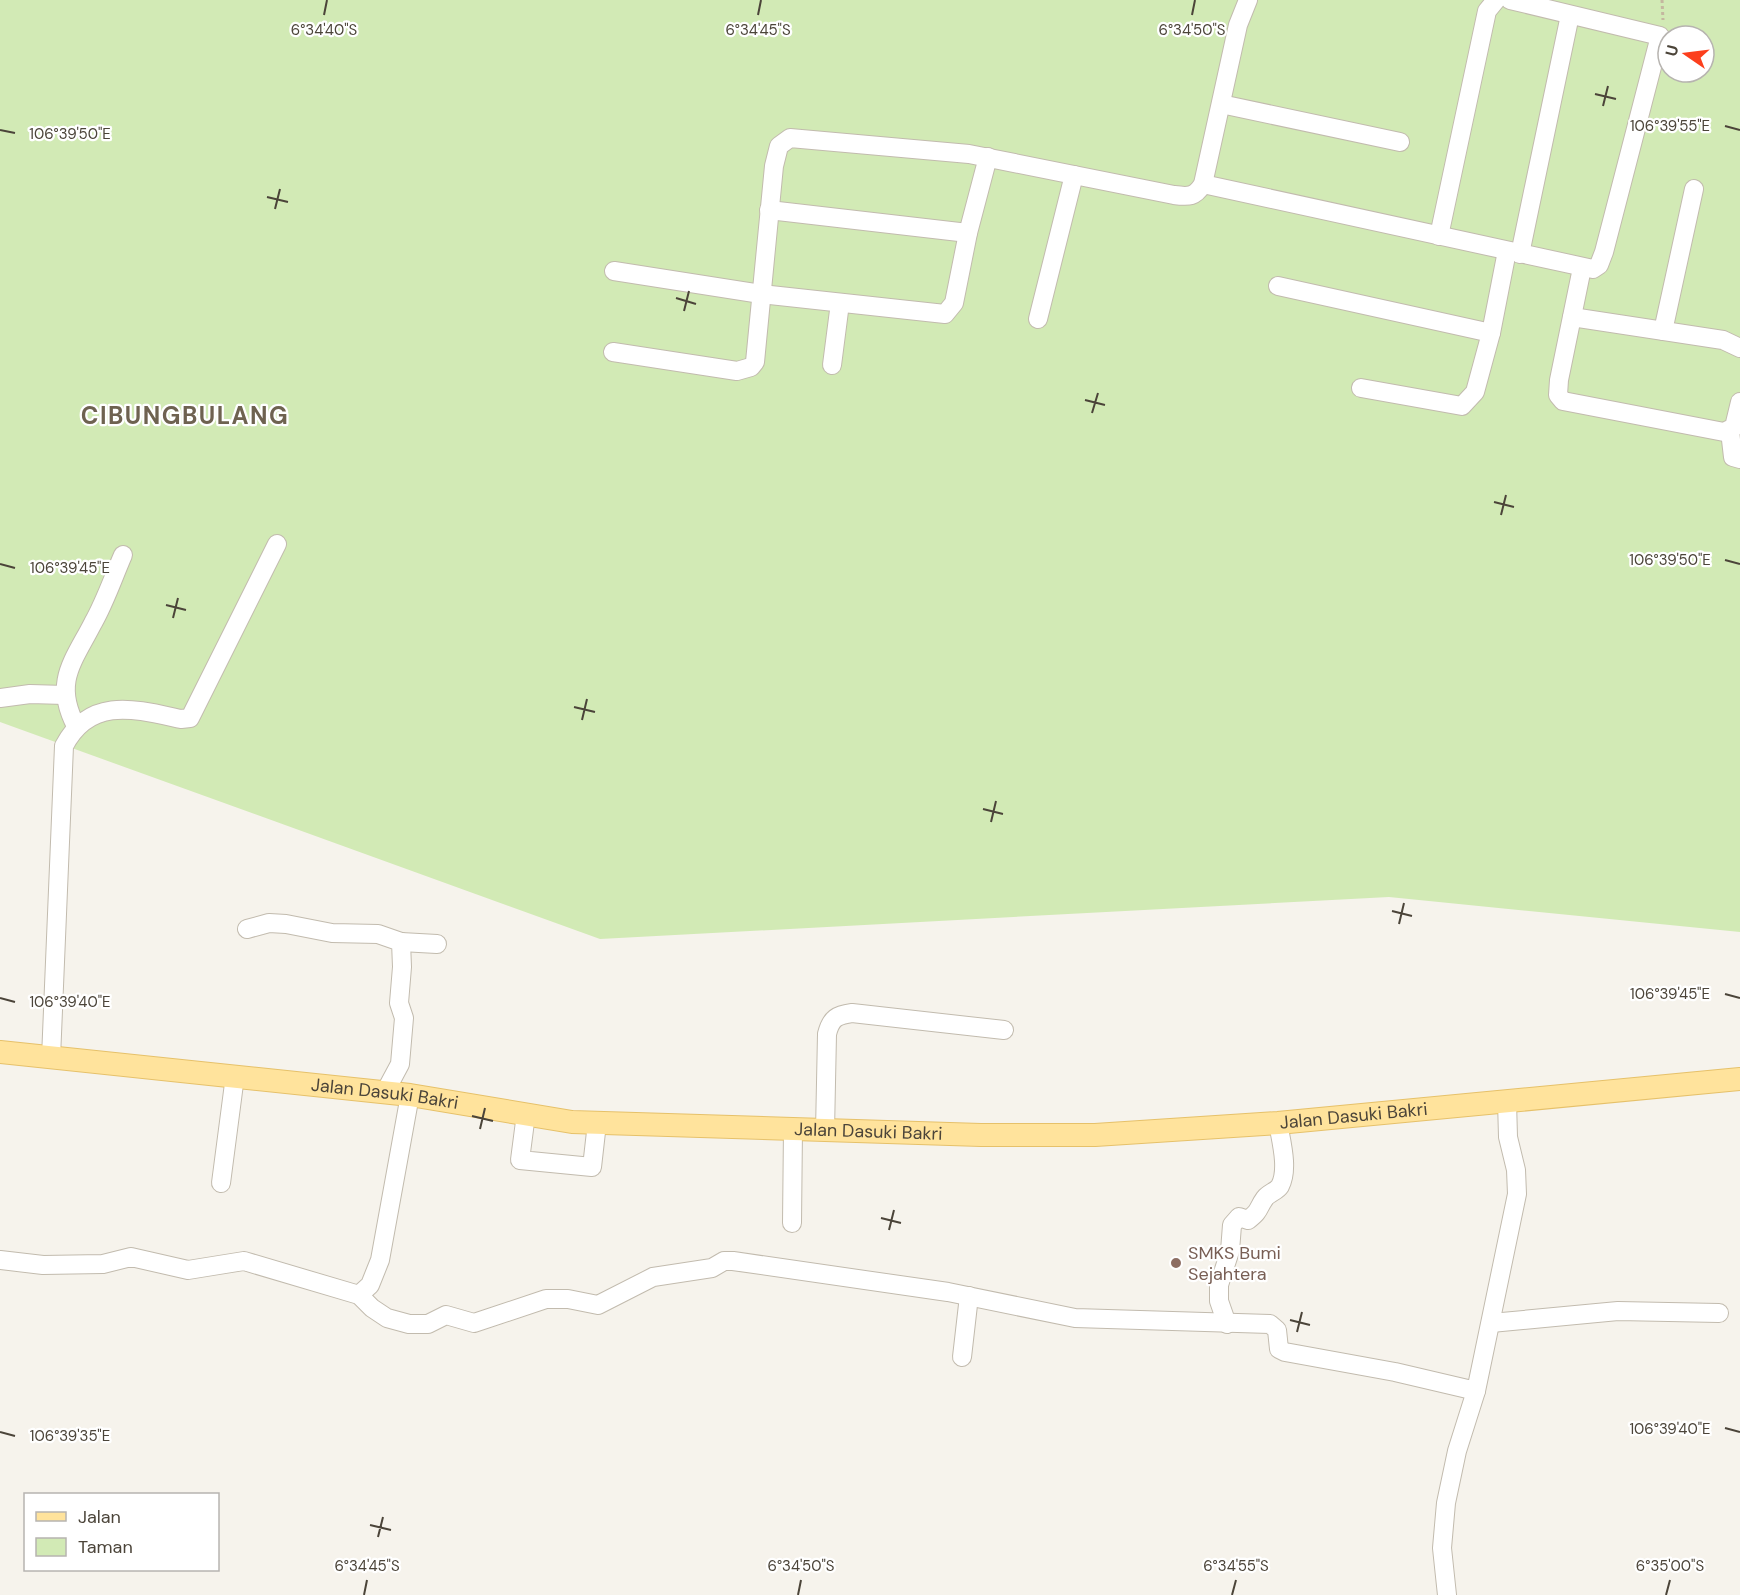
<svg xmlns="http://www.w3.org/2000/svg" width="1740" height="1595" font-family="'DM Sans',sans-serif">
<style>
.green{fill:#d2eab5;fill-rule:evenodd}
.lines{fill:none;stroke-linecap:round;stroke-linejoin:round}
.minor-casing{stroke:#c2bbae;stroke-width:20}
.major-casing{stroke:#e6c16a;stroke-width:24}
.path{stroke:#c4b79f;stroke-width:3;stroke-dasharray:3 3;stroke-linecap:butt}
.minor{stroke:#fff;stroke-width:18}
.major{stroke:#ffe39c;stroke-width:22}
.ticks{fill:none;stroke:#4b4439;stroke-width:2}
.education-dot{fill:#8d6e63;stroke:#fff;stroke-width:2}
.labels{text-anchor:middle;stroke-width:4.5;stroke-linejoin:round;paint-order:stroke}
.street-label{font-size:18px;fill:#4b4439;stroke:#fff}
.education-label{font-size:18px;fill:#785e54;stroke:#fff;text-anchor:start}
.district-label{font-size:24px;font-weight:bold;letter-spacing:1.5px;fill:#6e6250;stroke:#fff}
.ticks-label{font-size:15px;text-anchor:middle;fill:#4b4439;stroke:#fff;stroke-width:4.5;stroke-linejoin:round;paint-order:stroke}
</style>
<rect width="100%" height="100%" fill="#f6f3ec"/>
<path class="green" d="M0 0H1740V932L1389 897 600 939 0 722ZM1668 36H1704V72H1668Z"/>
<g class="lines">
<defs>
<g id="minor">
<path d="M1221 104 1400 142"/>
<path d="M1203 184 1593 269 1599 265 1604 252 1660 36 1510 0"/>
<path d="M769 210 968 233"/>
<path d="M1439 236 1487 11 1496 0"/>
<path d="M1520 254 1570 15"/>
<path d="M1582 268 1559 380 1558 395 1563 401 1724 432 1734 427 1740 402"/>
<path d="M614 271 761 294 945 314 954 303 968 233 988 157"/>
<path d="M1278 286 1491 333"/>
<path d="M1572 317 1723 340 1740 348"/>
<path d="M1038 319 1074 175"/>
<path d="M1663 331 1694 189"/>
<path d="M613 352 737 371 751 367 755 362 774 166 779 146 790 138 969 154 1174 195C1189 197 1195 197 1203 184L1238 25 1248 0"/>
<path d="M832 365 840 303"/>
<path d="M1361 388 1462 406 1475 392 1491 333 1507 251"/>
<path d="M1730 431 1733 457 1740 459"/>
<path d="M0 698 30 694 65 695"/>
<path d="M76 726C53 682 73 662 93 623 105 602 113 578 123 555"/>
<path d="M247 929 269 923 286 924 332 933 378 934 401 942 402 967 399 1003 404 1018 400 1064 385 1092"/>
<path d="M401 942 437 944"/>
<path d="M51 1058 64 746C90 696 135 709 181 719L190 718 277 544"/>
<path d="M526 1114 520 1160 592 1167 597 1123"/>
<path d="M825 1131 827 1034C831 1018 837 1015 852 1013L1004 1030"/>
<path d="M221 1183 235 1076"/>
<path d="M792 1223 793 1129"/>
<path d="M0 1260 43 1265 103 1264 131 1257 188 1270 244 1261 359 1295 372 1308 387 1318 409 1324H428L446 1315 474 1323 546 1299H568L598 1305 653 1277 712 1268 724 1261H733L948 1292 1075 1318 1270 1324 1277 1330 1279 1349 1285 1352 1395 1372 1476 1391"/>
<path d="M359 1295 370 1285 380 1260 410 1095"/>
<path d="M1491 1323 1618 1311 1719 1313"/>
<path d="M1227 1324 1219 1301V1285L1230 1251 1232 1225 1239 1217 1248 1220C1261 1210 1257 1209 1265 1198 1269 1193 1277 1191 1280 1186 1289 1169 1281 1141 1278 1123"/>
<path d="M962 1357 969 1296"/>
<path d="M1447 1595 1442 1548 1446 1503 1457 1451 1476 1391 1517 1194 1516 1170 1508 1137 1507 1101"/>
</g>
<g id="major">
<path id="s1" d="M0 1052 410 1095 572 1122 981 1135H1095L1278 1123 1740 1079"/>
</g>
</defs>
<use href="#minor" class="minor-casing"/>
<use href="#major" class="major-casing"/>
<path class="path" d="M1662 0 1663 20"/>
<use href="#minor" class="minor"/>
<use href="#major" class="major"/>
</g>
<path class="ticks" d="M324 15 327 0M758 15 761 0M1192 15 1195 0M1595 94 1616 99M1603 106 1608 86M1725 126 1740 130M0 130 15 133M267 197 288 202M275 209 280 189M676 298 696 304M684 311 689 291M1085 400 1105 405M1092 413 1098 393M1494 502 1514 507M1501 515 1506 495M1725 560 1740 564M0 564 15 568M166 605 186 610M173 618 178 598M574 707 595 712M582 720 587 699M983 809 1003 814M991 822 996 801M1392 911 1412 916M1399 924 1404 903M1725 994 1740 998M0 998 15 1002M472 1116 493 1121M480 1129 485 1108M881 1218 901 1223M889 1230 894 1210M1290 1320 1310 1325M1297 1332 1302 1312M1725 1428 1740 1432M0 1432 15 1436M370 1525 391 1530M378 1537 383 1517M364 1595 367 1580M798 1595 801 1580M1232 1595 1236 1580M1666 1595 1670 1580"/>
<circle class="education-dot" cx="1176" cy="1263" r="6"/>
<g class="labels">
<g class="street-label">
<text dy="6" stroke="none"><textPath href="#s1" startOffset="387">Jalan Dasuki Bakri</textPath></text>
<text dy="6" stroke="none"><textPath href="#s1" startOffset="1359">Jalan Dasuki Bakri</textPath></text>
<text dy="6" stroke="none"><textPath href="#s1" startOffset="873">Jalan Dasuki Bakri</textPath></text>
</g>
<g class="education-label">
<text x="1188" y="1259">SMKS Bumi<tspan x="1188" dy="21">Sejahtera</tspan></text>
</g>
<g class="district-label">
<text x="185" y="424">CIBUNGBULANG</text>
</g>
</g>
<g class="ticks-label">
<text x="324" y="35">6°34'40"S</text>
<text x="758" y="35">6°34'45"S</text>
<text x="1192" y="35">6°34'50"S</text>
<text x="1670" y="131">106°39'55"E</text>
<text x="70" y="139">106°39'50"E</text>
<text x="1670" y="565">106°39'50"E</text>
<text x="70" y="573">106°39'45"E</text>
<text x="1670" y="999">106°39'45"E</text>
<text x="70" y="1007">106°39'40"E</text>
<text x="1670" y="1434">106°39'40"E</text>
<text x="70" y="1441">106°39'35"E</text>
<text x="367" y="1571">6°34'45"S</text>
<text x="801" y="1571">6°34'50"S</text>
<text x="1236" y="1571">6°34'55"S</text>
<text x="1670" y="1571">6°35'00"S</text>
</g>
<rect x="24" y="1493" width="195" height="78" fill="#ffffff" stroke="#b7b4b0" stroke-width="1.5"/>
<rect x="36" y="1512" width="30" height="9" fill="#ffe39c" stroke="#b7b4b0" stroke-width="1.5"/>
<text x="78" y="1523" font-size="18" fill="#4b4439">Jalan</text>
<rect x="36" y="1538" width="30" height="18" fill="#d2eab5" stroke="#b7b4b0" stroke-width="1.5"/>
<text x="78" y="1553" font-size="18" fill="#4b4439">Taman</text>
<g transform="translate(1686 54) rotate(284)"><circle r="28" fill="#ffffff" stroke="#b7b4b0" stroke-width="1.5"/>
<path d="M0-4.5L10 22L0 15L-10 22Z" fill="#fc3f1d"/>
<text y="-9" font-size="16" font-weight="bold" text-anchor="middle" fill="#4b4439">U</text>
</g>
</svg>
